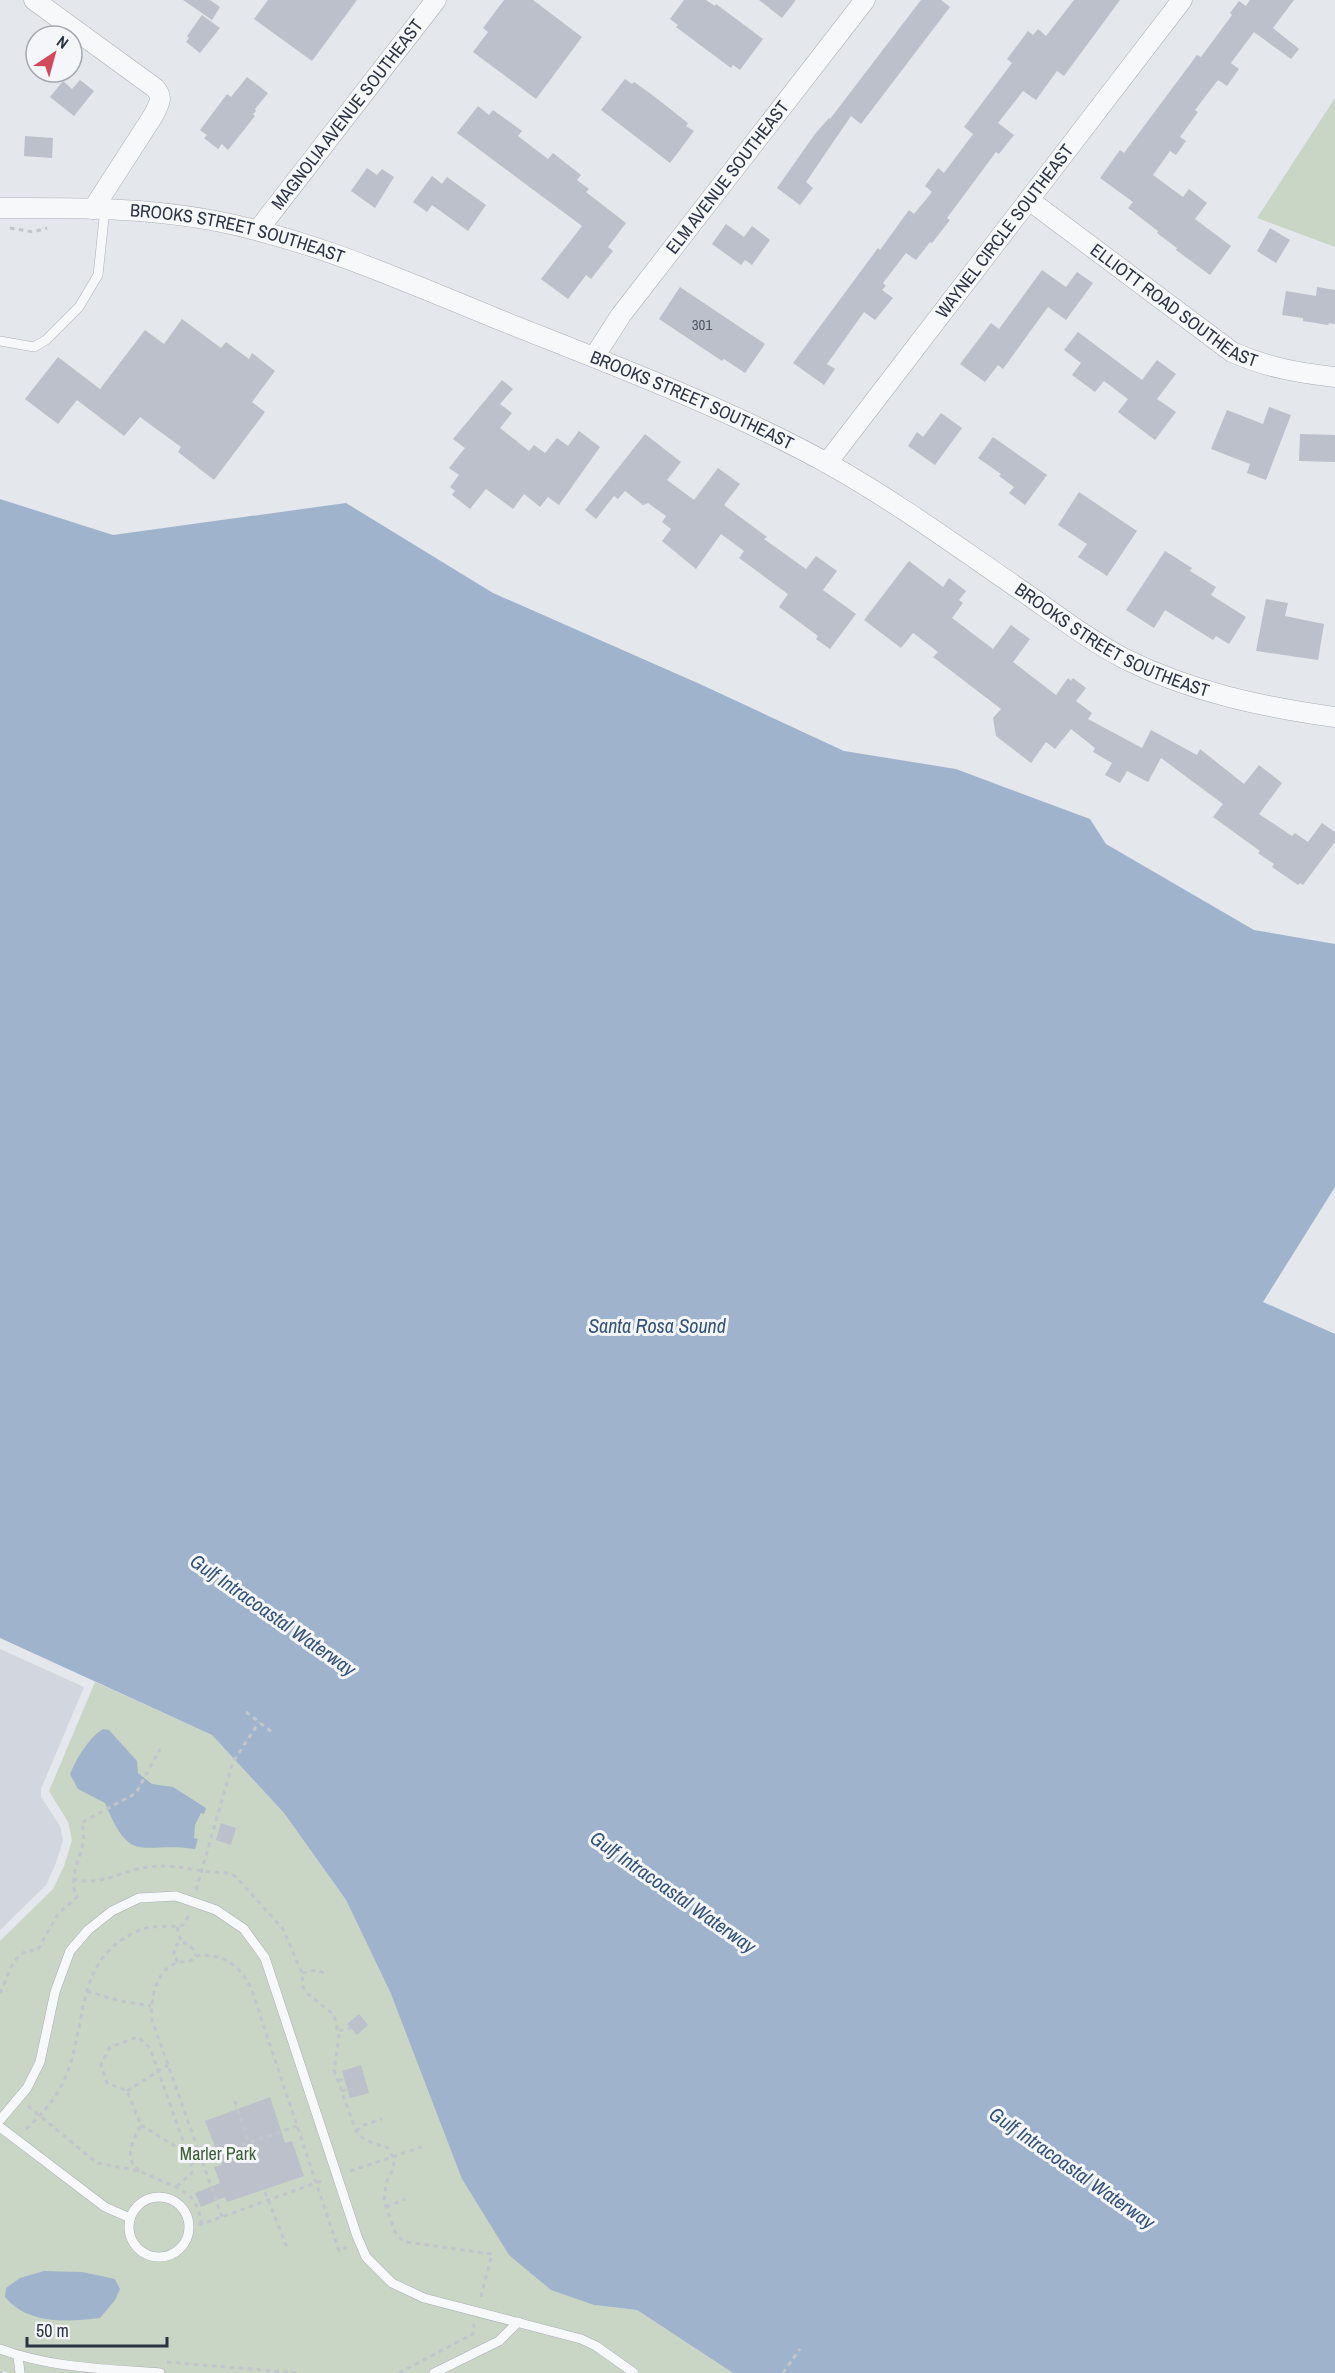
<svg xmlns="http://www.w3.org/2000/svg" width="1335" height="2373" font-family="'Archivo Narrow',sans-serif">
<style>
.built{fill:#d2d6de}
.green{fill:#c9d6c5}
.water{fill:#9fb4cc}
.building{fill:#bbc0ca}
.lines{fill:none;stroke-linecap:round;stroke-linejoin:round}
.lane-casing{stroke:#a9aeb7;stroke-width:10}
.street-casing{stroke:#a9aeb7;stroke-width:21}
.path{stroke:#c2c5cb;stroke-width:3;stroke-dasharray:4.5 4.5;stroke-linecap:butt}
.lane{stroke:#f7f8fa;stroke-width:9}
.street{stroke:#f7f8fa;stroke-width:20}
.labels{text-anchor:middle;stroke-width:6;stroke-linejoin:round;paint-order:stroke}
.number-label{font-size:15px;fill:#4f5766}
.street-label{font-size:18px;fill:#2b3445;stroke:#f4f6f9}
.park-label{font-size:18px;fill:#3f6138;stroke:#f4f6f9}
.water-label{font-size:20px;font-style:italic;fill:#34527a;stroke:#f4f6f9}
</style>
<rect width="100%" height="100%" fill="#e4e7ec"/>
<path class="built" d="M0 1649 84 1687 41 1789V1797L60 1826 63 1840 56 1863 46 1885 0 1930Z"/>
<g class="green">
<path d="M1335 98V247L1257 218Z"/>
<path d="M95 1682 212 1735 284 1813 346 1900 391 1994 594 2305 637 2310 733 2373H9L0 2370V1941L53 1889 64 1866 72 1840 68 1822 49 1791Z"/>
</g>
<g class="water">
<path d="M0 499 113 535 346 503 493 593 702 685 844 751 956 769 1090 819 1106 844 1254 930 1335 944V1187L1263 1302 1335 1334V2373H733L637 2310 594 2305 551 2290 509 2255 462 2179 391 1994 346 1900 284 1813 212 1735 0 1638Z"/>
<path d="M103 1729 109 1730 137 1761 138 1773 152 1784 173 1787 206 1808 204 1814 201 1813 195 1825 194 1838 198 1839 195 1849C141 1841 131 1867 105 1803L78 1789 70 1774C77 1757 88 1739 103 1729Z"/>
<path d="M44 2271 82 2272 115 2279 120 2289 115 2300 100 2318C68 2322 28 2325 5 2297L6 2288 20 2278Z"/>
</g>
<g class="building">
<path d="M183 0H210L220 7 212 20Z"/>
<path d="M268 0H357L312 61 254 19Z"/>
<path d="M504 0H533L582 37 536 99 473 52 488 32 483 28Z"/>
<path d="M684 0H706L715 6 716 4 763 39 740 70 733 65 731 68 676 27 678 25 670 19Z"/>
<path d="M759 0H796L782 18Z"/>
<path d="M921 0H941L950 7 861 124 851 116 806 182 813 188 800 205 777 188 815 134 829 118 830 119Z"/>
<path d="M1074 0H1120L1064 76 1057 71 1036 100 1023 91 998 123 1014 135 999 154 996 152 947 218 950 220 932 243 930 242 916 260 906 253 883 283 886 286 882 290 893 298 875 320 864 312 827 364 835 369 824 385 793 363 878 248 880 250 909 210 914 214 932 192 925 186 938 168 944 173 973 134 964 127 1012 63 1007 59 1028 31 1033 35 1038 29 1046 36Z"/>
<path d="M1250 0H1294L1273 28 1299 49 1291 59 1254 32 1231 63 1239 69 1227 86 1218 80 1195 110 1198 112 1180 137 1186 141 1176 155 1170 151 1153 175 1183 197 1189 189 1207 203 1195 219 1231 246 1210 275 1176 250 1177 248 1157 233 1158 231 1128 208 1133 202 1100 178 1120 150 1124 153 1197 55 1201 57 1232 15 1230 13 1239 1 1246 6Z"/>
<path d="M202 15 220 28 200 53 186 42 189 38 187 36Z"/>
<path d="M247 77 268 93 255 109 256 111 253 114 255 116 228 150 222 144 218 149 204 138 207 135 200 130 227 94 231 97Z"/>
<path d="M625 79 632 84 634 82 651 94 688 123 686 126 694 131 670 163 601 110Z"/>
<path d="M80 80 94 91 74 116 50 97 63 81 72 89Z"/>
<path d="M478 106 489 115 493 110 522 131 518 136 548 159 553 153 581 175 577 180 589 189 586 192 626 223 608 247 613 251 591 279 586 275 568 299 541 279 582 226 457 133Z"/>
<path d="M25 136 53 138 52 158 24 156Z"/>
<path d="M367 168 377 175 382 169 394 177 375 208 351 191Z"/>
<path d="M432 176 442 184 447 177 486 205 468 231 432 205 427 212 413 202Z"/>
<path d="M726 224 744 237 752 226 770 240 752 265 745 260 741 265 712 244Z"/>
<path d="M1270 228 1290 240 1276 263 1257 251Z"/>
<path d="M1042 270 1066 287 1077 272 1093 283 1066 320 1048 307 1003 369 998 365 985 382 960 364 991 323 999 329Z"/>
<path d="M680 287 765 344 745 373 724 359 722 361 659 319Z"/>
<path d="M1317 287 1335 290V324L1329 323 1328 325 1303 321V318L1282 315 1286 291 1316 296Z"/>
<path d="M182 319 221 348 226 342 249 359 252 353 275 371 252 402 265 412 214 480 178 452 181 447 140 417 124 436 77 400 58 424 25 399 58 357 100 389 145 330 164 344Z"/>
<path d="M1078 332 1142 380 1157 360 1176 374 1157 399 1176 412 1155 440 1118 412 1128 399 1104 381 1095 392 1072 375 1081 363 1064 350Z"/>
<path d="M502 380 513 389 500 404 512 413 500 428 529 451 534 445 545 453 557 438 568 446 579 431 600 447 559 505 548 497 540 507 524 494 513 509 486 489 470 509 452 495 455 491 450 487 459 475 449 468 465 448 453 439Z"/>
<path d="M1269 407 1291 415 1266 480 1247 473 1250 464 1211 449 1227 410 1263 424Z"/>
<path d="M941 413 962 428 935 465 908 446 917 432 923 437Z"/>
<path d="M645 434 681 462 667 480 694 500 718 468 740 484 724 505 767 537 764 539 806 569 816 556 837 571 823 590 856 614 830 649 816 639 818 636 779 607 788 594 739 558 744 551 721 534 696 569 662 541 671 529 662 522 666 516 648 503 643 505 625 491 618 499 614 496 596 519 585 510Z"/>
<path d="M1300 434 1335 435V462L1299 461Z"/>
<path d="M993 437 1047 475 1025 505 1009 493 1014 487 999 476 1001 474 978 458Z"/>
<path d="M1079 492 1137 531 1107 576 1078 557 1087 544 1058 525Z"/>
<path d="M1165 551 1192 568 1190 571 1216 587 1211 595 1246 617 1229 644 1216 636 1213 640 1165 610 1154 628 1126 610Z"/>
<path d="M909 561 943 587 949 578 966 591 959 600 963 603 952 618 993 649 1011 625 1030 639 1013 662 1056 695 1068 678 1071 681 1073 678 1086 688 1076 701 1092 713 1088 719 1142 748 1151 730 1197 755 1200 749 1244 784 1259 765 1282 783 1259 814 1292 836 1295 833 1308 842 1322 823 1335 832V842L1303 885 1300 883 1298 885 1272 867 1274 864 1258 853 1260 851 1213 817 1223 804 1161 758 1148 782 1127 771 1120 783 1105 775 1112 763 1093 752 1095 748 1071 729 1055 749 1046 742 1031 763 996 736 993 718 1001 709 933 657 938 652 913 633 901 648 864 620Z"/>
<path d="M1266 599 1288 603 1285 616 1324 624 1318 660 1256 651Z"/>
<path d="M221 1823 236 1828 231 1845 216 1840Z"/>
<path d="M359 2014 368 2025 357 2035 347 2024Z"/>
<path d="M361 2065 369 2093 350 2098 342 2071Z"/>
<path d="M270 2097 285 2143 292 2141 304 2176 227 2202 225 2197 201 2207 195 2193 220 2183 214 2167 222 2165 205 2121Z"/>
</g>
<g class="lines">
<defs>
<g id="lane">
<path d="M0 341 34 347 46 340 79 307 98 275 105 209"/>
<path d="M0 2120 27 2088 40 2062 55 1992 70 1951 88 1930 112 1911 139 1898 176 1896 216 1910 244 1929 265 1958 357 2236 366 2257 392 2283 424 2298 581 2339 596 2346 634 2373"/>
<path d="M0 2127 105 2207 130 2218"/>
<circle cx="159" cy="2227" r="30"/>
<path d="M0 2349C50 2368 107 2369 160 2373"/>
<path d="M18 2356 20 2373"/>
<path d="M434 2373 499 2341 518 2322"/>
</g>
<g id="street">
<path d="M34 0 155 88C164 98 159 104 153 116L93 209"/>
<path id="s1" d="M1029 200 1232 352C1266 367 1298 373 1335 377"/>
<path id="s2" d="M0 208C71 208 141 207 211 220 312 239 404 281 500 320 610 364 723 406 827 463 897 502 962 550 1028 595 1059 617 1091 641 1125 659 1192 692 1262 707 1335 717"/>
<path id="s3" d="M258 230 436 0"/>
<path id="s4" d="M594 357 621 315 865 0"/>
<path id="s5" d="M827 463 1182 0"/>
</g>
</defs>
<use href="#lane" class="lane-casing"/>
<use href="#street" class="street-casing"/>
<g class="path">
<path d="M10 228 33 232 47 228"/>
<path d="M246 1712 272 1732"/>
<path d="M73 1879C100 1887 122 1870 149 1867 170 1864 189 1869 210 1872 219 1873 228 1871 236 1877L283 1929 302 1973 303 1987 308 1994 334 2015 339 2037 334 2070 356 2131C362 2141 377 2144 388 2148L393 2157 394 2167 386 2183 384 2201 395 2232 400 2238 406 2242 492 2254 480 2300"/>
<path d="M196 1890 233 1762 259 1722"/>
<path d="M177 1927 181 1942"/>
<path d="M178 1962 174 1957V1947L181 1942 189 1944 195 1952V1956"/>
<path d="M302 1973 317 1970 324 1973"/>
<path d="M87 1991 120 2001 151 2006"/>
<path d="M0 1993C9 1976 13 1947 37 1951L58 1914 77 1897C64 1872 92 1848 81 1823L136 1793 160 1749"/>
<path d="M339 2031 351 2028"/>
<path d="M338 2081 345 2079"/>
<path d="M127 2091 168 2065"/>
<path d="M342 2091 348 2089"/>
<path d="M235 2101 252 2152"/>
<path d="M28 2106 97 2163 139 2171 178 2188 191 2197 198 2208 202 2224"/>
<path d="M141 2125 188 2154"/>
<path d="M26 2129C46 2111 62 2091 70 2065 87 2012 78 1957 138 1931 152 1924 168 1928 183 1925L190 1914"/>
<path d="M356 2131 364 2125 382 2119"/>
<path d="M191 2163 297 2126"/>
<path d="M139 2171C123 2157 133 2141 141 2125L127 2091 107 2083 101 2065 110 2047 138 2037 150 2048 191 2163 192 2173 176 2187"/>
<path d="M350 2171 422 2147"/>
<path d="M265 2192 288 2250"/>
<path d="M386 2207 405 2199"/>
<path d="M222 2217 152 2020C150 2001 155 1971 176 1963 180 1961 185 1963 190 1961 196 1958 191 1958 197 1956 202 1954 207 1956 211 1956 232 1958 244 1973 252 1991L339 2251 347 2247"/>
<path d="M189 2223 202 2224 324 2180"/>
<path d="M167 2362 298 2373"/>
<path d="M0 2371 2 2373"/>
<path d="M399 2373 473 2334 474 2324"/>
<path d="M783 2373 800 2349"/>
</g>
<use href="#lane" class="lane"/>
<use href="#street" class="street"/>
</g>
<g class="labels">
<g class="number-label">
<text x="702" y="330">301</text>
</g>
<g class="street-label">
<text dy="6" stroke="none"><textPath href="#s3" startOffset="146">MAGNOLIA AVENUE SOUTHEAST</textPath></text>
<text dy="6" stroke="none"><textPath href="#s4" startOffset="224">ELM AVENUE SOUTHEAST</textPath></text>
<text dy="6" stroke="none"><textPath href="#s5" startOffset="292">WAYNEL CIRCLE SOUTHEAST</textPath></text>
<text dy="6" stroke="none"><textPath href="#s2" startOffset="240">BROOKS STREET SOUTHEAST</textPath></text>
<text dy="6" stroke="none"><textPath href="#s1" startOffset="180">ELLIOTT ROAD SOUTHEAST</textPath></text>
<text dy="6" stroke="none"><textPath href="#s2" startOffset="726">BROOKS STREET SOUTHEAST</textPath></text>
<text dy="6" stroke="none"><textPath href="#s2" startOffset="1212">BROOKS STREET SOUTHEAST</textPath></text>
</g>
<g class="park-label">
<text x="218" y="2160">Marler Park</text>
</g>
<g class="water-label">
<text x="657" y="1333">Santa Rosa Sound</text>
<text transform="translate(273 1615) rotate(35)" y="7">Gulf Intracoastal Waterway</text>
<text transform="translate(673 1892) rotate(35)" y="7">Gulf Intracoastal Waterway</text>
<text transform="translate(1072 2168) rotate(35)" y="7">Gulf Intracoastal Waterway</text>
</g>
</g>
<g transform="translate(54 54) rotate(36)"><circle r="28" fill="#f4f6f9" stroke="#a4a8b1" stroke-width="1.5"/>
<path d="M0-4.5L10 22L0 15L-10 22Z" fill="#d1495b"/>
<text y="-9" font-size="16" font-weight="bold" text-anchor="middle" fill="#2b3445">N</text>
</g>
<path d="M27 2337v9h140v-9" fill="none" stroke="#2b3445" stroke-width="3"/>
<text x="36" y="2337" font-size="18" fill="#2b3445" stroke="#f4f6f9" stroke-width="4.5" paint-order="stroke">50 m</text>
</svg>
